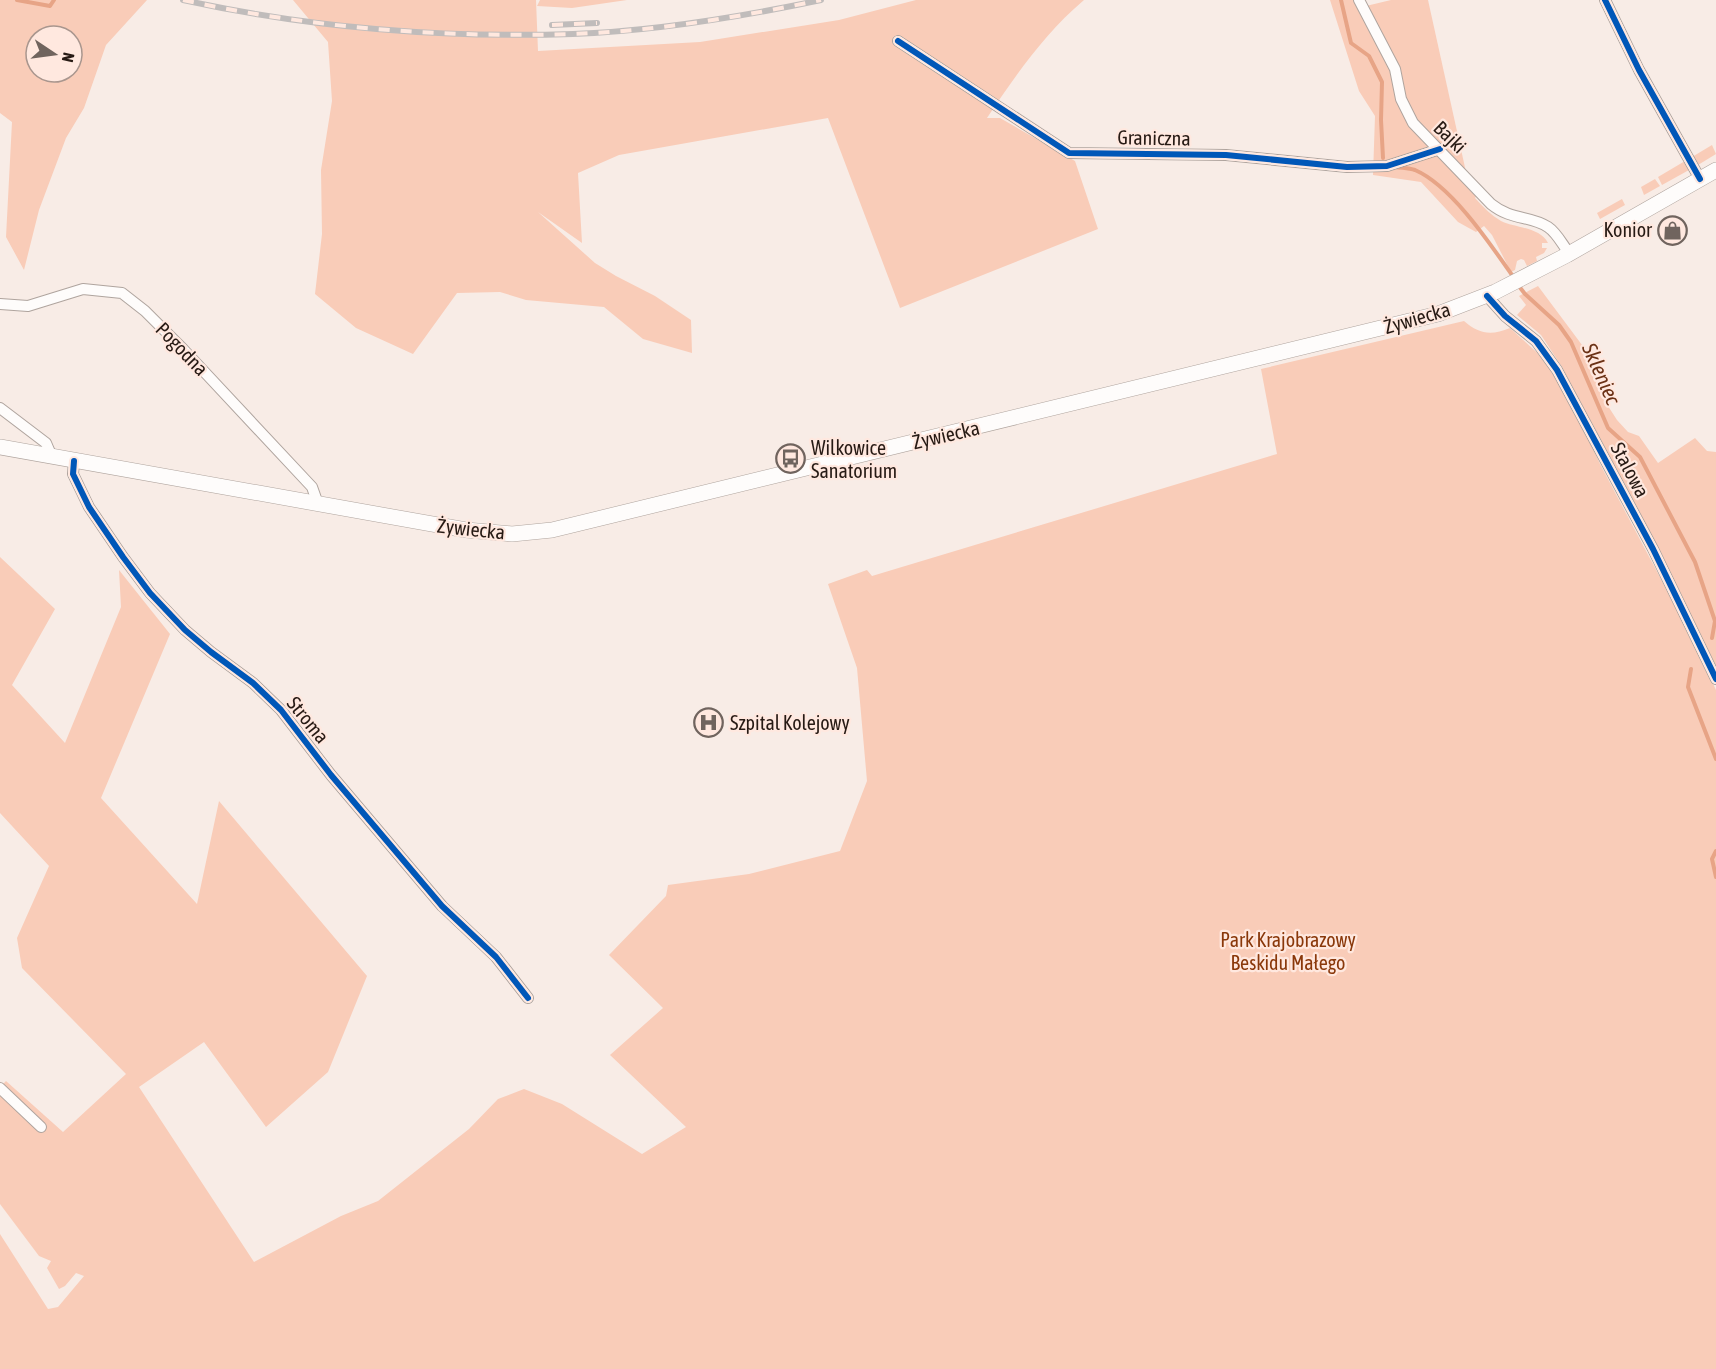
<svg xmlns="http://www.w3.org/2000/svg" width="1716" height="1369" font-family="'Asap Condensed',sans-serif">
<style>
.green{fill:#f9ccb8;fill-rule:evenodd}
.lines{fill:none;stroke-linecap:round;stroke-linejoin:round}
.stream{stroke:#e7a486;stroke-width:4}
.minor-casing{stroke:#afa49e;stroke-width:12}
.secondary-casing{stroke:#afa49e;stroke-width:16}
.minor{stroke:#fefcfb;stroke-width:10}
.secondary{stroke:#fefcfb;stroke-width:15}
.rail-casing{stroke:#c0bcbb;stroke-width:6}
.rail{stroke:#ffe8df;stroke-width:4;stroke-dasharray:11;stroke-linecap:butt}
.cycleway-casing{stroke:#ffe8df;stroke-width:10}
.cycleway{stroke:#0057b8;stroke-width:6}
.labels{text-anchor:middle;stroke-width:4.5;stroke-linejoin:round;paint-order:stroke}
.street-label{font-size:20px;fill:#271a14;stroke:#ffe8df}
.poi-label{font-size:20px;fill:#271a14;stroke:#ffe8df;text-anchor:start}
.park-label{font-size:20px;fill:#8a380a;stroke:#ffe8df}
.water-label{font-size:21px;font-style:italic;fill:#6b3115;stroke:#ffe8df}
</style>
<rect width="100%" height="100%" fill="#f8ece6"/>
<g class="green">
<path d="M0 0H147L106 45 84 108 66 138 39 210 24 270 6 237 12 122 0 113ZM36 36H72V72H36Z"/>
<path d="M293 0H536L538 51 700 42 839 20 916 0H1084C1044 34 1016 75 987 118H1000L1075 161 1098 229 900 308 828 118 619 155 578 173 582 243 538 212 595 263 616 276 655 296 691 320 692 353 643 339 604 307 526 300 500 292 457 293 413 354 356 328 315 294 322 234 321 170 332 101 328 42Z"/>
<path d="M540 0H627L572 8 537 6Z"/>
<path d="M1330 0H1355L1393 70 1399 100 1477 195 1475 198C1483 207 1491 215 1501 221 1515 228 1540 227 1548 243H1542V248H1547L1544 253 1536 257 1537 261 1527 266 1524 260 1521 259 1517 261 1515 270 1511 272 1492 235 1484 226 1476 232 1458 222 1421 182 1373 175 1375 116 1359 91Z"/>
<path d="M1391 0H1428L1466 172 1408 110 1366 6Z"/>
<path d="M1712 145 1716 154 1698 165 1692 157Z"/>
<path d="M1685 161 1689 170 1662 185 1658 177Z"/>
<path d="M1655 179 1660 186 1644 195 1641 187Z"/>
<path d="M1622 199 1625 205 1600 219 1597 213Z"/>
<path d="M1538 286 1585 349 1608 406 1617 420 1628 432 1639 436 1658 463 1695 438 1707 451 1716 452V668L1562 367 1541 335 1517 315 1526 305 1519 296Z"/>
<path d="M1464 321C1479 334 1491 336 1510 328L1543 358 1578 415 1600 464 1688 630 1716 690V1369H0V1234L48 1309 58 1307 84 1276 76 1273 65 1286 59 1289 47 1268 51 1261 39 1256 0 1204V1087L6 1081 63 1132 126 1074 22 968 17 938 49 866 0 813V557L55 609 12 685 65 743 121 607 119 570 170 634 101 798 197 904 219 801 367 976 328 1072 266 1127 204 1042 139 1087 254 1262 341 1216 378 1201 469 1129 498 1099 524 1089 562 1104 642 1154 686 1127 610 1055 663 1008 609 955 666 896 668 885 749 874 840 851 867 781 857 668 828 584 867 570 872 576 1277 454 1261 369Z"/>
</g>
<g class="lines">
<g class="stream">
<path d="M17 0 50 6 54 0"/>
<path d="M1341 0 1351 43 1369 56 1382 82 1381 120 1383 158"/>
<path d="M1396 167C1402 168 1409 168 1415 170 1452 186 1491 245 1514 278"/>
<path d="M1518 285 1525 294 1559 325 1571 342 1608 428 1640 457 1695 562 1715 621 1712 638"/>
<path d="M1691 669 1688 687 1716 759"/>
<path d="M1716 851 1712 859 1716 877"/>
</g>
<defs>
<g id="minor">
<path d="M1359 0 1395 69 1401 99 1413 123 1491 204C1512 221 1530 215 1548 227 1557 233 1562 244 1569 253"/>
<path d="M1605 0 1639 70 1700 179"/>
<path d="M898 41 1069 153 1226 155 1347 167 1387 166 1440 149"/>
<path d="M1487 296 1505 316 1536 341 1557 370 1653 549 1716 679"/>
<path d="M0 304 28 306 83 289 122 293 145 311 183 349 312 487 318 504"/>
<path d="M0 408 46 443 52 457"/>
<path d="M74 461 73 474 89 507 123 557 150 593 185 630 211 652 253 683 281 710 331 775 442 906 496 957 528 998"/>
<path d="M0 1088 41 1127"/>
</g>
<path id="secondary" d="M0 447 466 530 512 534 552 530 1438 314 1495 292 1567 255 1716 170"/>
</defs>
<use href="#minor" class="minor-casing"/>
<use href="#secondary" class="secondary-casing"/>
<use href="#minor" class="minor"/>
<use href="#secondary" class="secondary"/>
<defs>
<g id="rail">
<path d="M183 0C311 28 442 38 573 34 656 31 740 17 821 0"/>
<path d="M552 25 597 23"/>
</g>
</defs>
<use href="#rail" class="rail-casing"/>
<use href="#rail" class="rail"/>
<defs>
<g id="cycleway">
<path d="M1605 0 1639 70 1700 179"/>
<path d="M898 41 1069 153 1226 155 1347 167 1387 166 1440 149"/>
<path d="M1487 296 1505 316 1536 341 1557 370 1653 549 1716 679"/>
<path d="M74 461 73 474 89 507 123 557 150 593 185 630 211 652 253 683 281 710 331 775 442 906 496 957 528 998"/>
</g>
</defs>
<use href="#cycleway" class="cycleway-casing"/>
<use href="#cycleway" class="cycleway"/>
</g>
<defs>
<symbol id="shop-ring" viewBox="-11 -11 22 22"><circle r="9.5" fill="#ffe8df" stroke="#70645e" stroke-width="1.5"/><path d="M-5-2.5h2.3a2.7 3.5 0 0 1 5.4 0H5L5.5 6h-11ZM-1.5-2.5h3a1.5 2.3 0 0 0-3 0Z" fill="#70645e"/></symbol>
<symbol id="bus-ring" viewBox="-11 -11 22 22"><circle r="9.5" fill="#ffe8df" stroke="#70645e" stroke-width="1.5"/><path d="M-5-6H5V4H4V6H2V4H-2V6H-4V4H-5ZM-3.5-4V0h7V-4ZM-3.5 1.2v1.5H-2V1.2ZM2 1.2v1.5H3.5V1.2Z" fill="#70645e"/></symbol>
<symbol id="hospital-ring" viewBox="-11 -11 22 22"><circle r="9.5" fill="#ffe8df" stroke="#70645e" stroke-width="1.5"/><path d="M-5-5h3v3.5h4V-5h3V5h-3V1.5h-4V5h-3Z" fill="#70645e"/></symbol>
</defs>
<g fill-rule="evenodd">
<use href="#shop-ring" x="1656" y="214" width="33" height="33"/>
<use href="#bus-ring" x="774" y="442" width="33" height="33"/>
<use href="#hospital-ring" x="692" y="706" width="33" height="33"/>
</g>
<g class="labels">
<g class="street-label">
<text transform="translate(1450 137) rotate(44)" y="7">Bajki</text>
<text transform="translate(1154 138) rotate(1)" y="7">Graniczna</text>
<text transform="translate(1417 318) rotate(-16)" y="7">Żywiecka</text>
<text transform="translate(182 349) rotate(46)" y="7">Pogodna</text>
<text transform="translate(946 435) rotate(-13)" y="7">Żywiecka</text>
<text transform="translate(1630 470) rotate(62)" y="7">Stalowa</text>
<text transform="translate(471 529) rotate(6)" y="7">Żywiecka</text>
<text transform="translate(308 720) rotate(51)" y="7">Stroma</text>
</g>
<g class="poi-label">
<text x="1652" y="237" text-anchor="end">Konior</text>
<text x="811" y="455">Wilkowice<tspan x="811" dy="23">Sanatorium</tspan></text>
<text x="730" y="730">Szpital Kolejowy</text>
</g>
<g class="park-label">
<text x="1288" y="947">Park Krajobrazowy<tspan x="1288" dy="23">Beskidu Małego</tspan></text>
</g>
<g class="water-label">
<text transform="translate(1601 374) rotate(66)" y="7">Skleniec</text>
</g>
</g>
<g transform="translate(54 54) rotate(103)"><circle r="28" fill="#ffe8df" stroke="#a9968e" stroke-width="1.5"/>
<path d="M0-4.5L10 22L0 15L-10 22Z" fill="#70645e"/>
<text y="-9" font-size="16" font-weight="bold" text-anchor="middle" fill="#271a14">N</text>
</g>
</svg>
